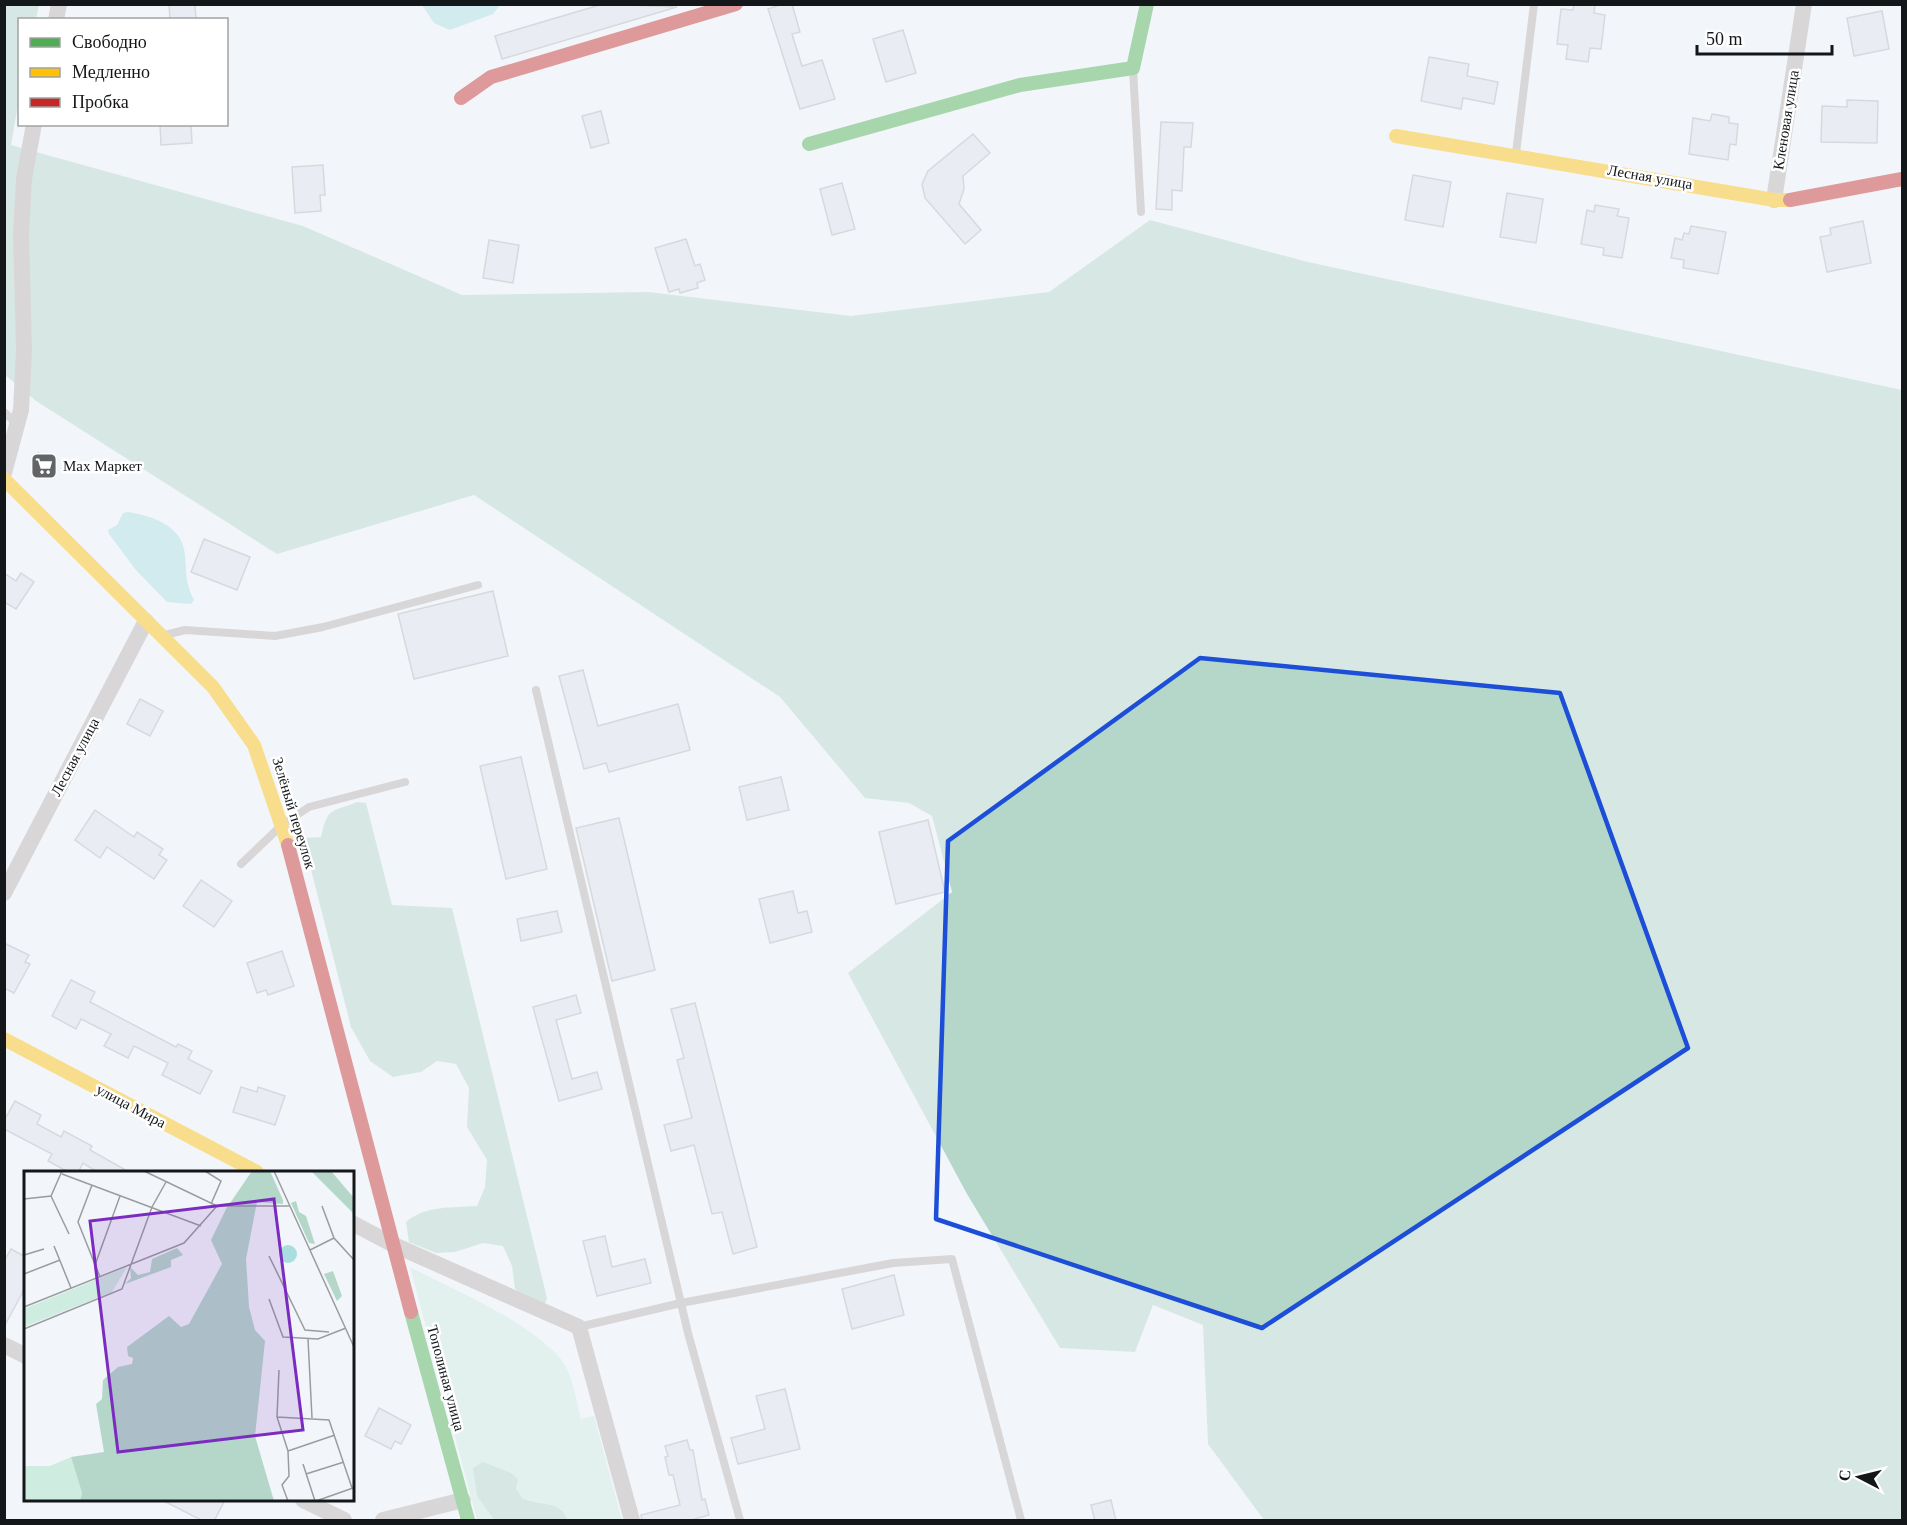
<svg xmlns="http://www.w3.org/2000/svg" width="1907" height="1525" font-family="Georgia,serif">
<style>
.green{fill:#cfece1}
.forest{fill:#b5d7ca}
.water{fill:#aadddf}
.building{fill:#dee0eb;stroke:#b4b6ba;stroke-width:1.5}
.lines{fill:none;stroke-linecap:round;stroke-linejoin:round}
.lane{stroke:#bbb0af;stroke-width:8}
.street{stroke:#bbb0af;stroke-width:16}
.fast{stroke:#4caf50;stroke-width:14}
.slow{stroke:#ffc107;stroke-width:14}
.jam{stroke:#c62828;stroke-width:14}
.marked{fill:none;stroke:#1d4ed8;stroke-width:4.5;stroke-linejoin:round}
.labels{text-anchor:middle;stroke-width:5;stroke-linejoin:round;paint-order:stroke}
.street-label{font-size:15px;fill:#141719;stroke:#fff}
.poi-label{font-size:15px;fill:#141719;stroke:#fff;text-anchor:start}
.inset-road{fill:none;stroke:#999da0;stroke-width:1.5}
.view{fill:#7b2cbf;fill-opacity:0.15;stroke:#7b2cbf;stroke-width:3}
.inset-edge{fill:none;stroke:#141719;stroke-width:3}
</style>
<rect width="100%" height="100%" fill="#f2f6fa"/>
<path class="green" d="M410 1267C457 1292 524 1318 560 1358 573 1373 576 1400 581 1419L594 1416 622 1520H568C561 1500 540 1505 522 1498L516 1488 477 1496 494 1520H477Z"/>
<g class="forest">
<path d="M4 5H39L36 19 20 20 19 99 11 145 303 226 462 295 648 292 851 316 1049 292 1150 220 1308 262 1902 390V1520H1264L1208 1444 1203 1325 1153 1305 1135 1352 1060 1348 967 1194 848 973 952 892 932 816 909 803 865 798 780 697 474 495 277 554 36 401 5 375Z"/>
<path d="M357 802 366 803 392 905 452 908 547 1298 545 1304 534 1303 515 1289 512 1266 503 1246 483 1243 455 1252 436 1253 409 1242 406 1222C425 1205 453 1208 477 1206L485 1187 487 1160 467 1127 469 1088 456 1064 437 1061 421 1072 393 1077 370 1061 351 1027 303 838 321 837C328 805 332 813 357 802Z"/>
<path d="M483 1462 511 1473 518 1479 516 1488 522 1498C540 1506 561 1500 568 1520H494L477 1496 473 1468Z"/>
</g>
<g class="water">
<path d="M422 5H500L493 14 450 30 434 23Z"/>
<path d="M128 512C149 515 180 525 184 549 188 572 183 577 194 600L191 604 167 602 135 569 109 534 108 530 117 525 123 513Z"/>
</g>
<g class="building">
<path d="M169 4H195L196 20H170Z"/>
<path d="M603 4 677 7 502 59 495 36Z"/>
<path d="M783 4H792L800 32 792 34 802 66 822 60 835 99 800 109 768 9Z"/>
<path d="M1574 4H1595L1594 13 1605 15 1601 49 1590 48 1588 62 1566 59 1568 45 1557 44 1561 9 1573 10Z"/>
<path d="M1882 11 1889 49 1854 56 1847 18Z"/>
<path d="M903 30 916 73 886 82 873 39Z"/>
<path d="M1429 57 1469 64 1467 76 1498 82 1494 104 1463 98 1461 109 1421 101Z"/>
<path d="M1847 100 1878 101 1877 143 1821 142 1822 106 1847 107Z"/>
<path d="M601 111 609 143 591 148 582 116Z"/>
<path d="M1712 114 1729 117V123L1738 124 1736 145 1730 144 1728 160 1689 154 1693 118 1710 121Z"/>
<path d="M1161 122 1193 123 1191 147H1184L1182 191 1172 190V210L1156 209Z"/>
<path d="M160 124H191L192 143 161 145Z"/>
<path d="M973 134 990 153 963 176 964 189 959 204 981 230 965 244 925 198 922 184 928 171Z"/>
<path d="M323 165 325 195H320L321 211 295 213 292 167Z"/>
<path d="M1413 175 1451 182 1443 227 1405 220Z"/>
<path d="M842 183 855 229 832 235 820 189Z"/>
<path d="M1507 193 1543 199 1536 243 1500 237Z"/>
<path d="M1595 205 1619 209 1617 216 1629 218 1622 258 1603 255 1604 248 1581 244 1587 210 1594 212Z"/>
<path d="M1863 221 1871 263 1827 272 1820 237 1831 235 1830 228Z"/>
<path d="M1691 226 1726 232 1718 274 1683 268 1684 260 1671 258 1675 238 1682 240 1684 233 1689 234Z"/>
<path d="M686 239 695 266 700 264 705 280 697 283 698 288 680 293 679 289 669 292 655 248Z"/>
<path d="M489 240 519 245 513 283 483 278Z"/>
<path d="M38 453 55 458 49 478 33 473Z"/>
<path d="M204 539 250 557 237 590 191 572Z"/>
<path d="M4 573 16 581 21 573 34 582 16 609 4 602Z"/>
<path d="M493 591 508 656 414 679 398 614Z"/>
<path d="M583 670 598 726 678 704 690 750 609 772 606 763 584 769 559 676Z"/>
<path d="M140 699 163 711 150 736 127 724Z"/>
<path d="M521 757 547 869 506 879 480 766Z"/>
<path d="M781 777 789 810 747 820 739 787Z"/>
<path d="M95 810 134 837 137 832 163 849 159 855 167 860 154 879 107 847 100 858 75 840Z"/>
<path d="M619 818 655 970 612 981 576 828Z"/>
<path d="M928 820 945 892 896 904 879 832Z"/>
<path d="M201 880 232 901 214 927 183 906Z"/>
<path d="M793 891 798 913 807 911 812 932 770 943 759 899Z"/>
<path d="M557 911 562 932 521 941 517 919Z"/>
<path d="M4 943 29 955 25 962 30 964 14 993 4 988Z"/>
<path d="M282 951 294 986 268 995 266 990 257 993 247 963Z"/>
<path d="M71 980 95 992 90 1002 176 1047 178 1044 192 1051 188 1059 212 1071 200 1094 162 1075 168 1063 134 1046 128 1058 104 1046 111 1034 81 1019 76 1029 52 1016Z"/>
<path d="M576 995 581 1013 556 1020 572 1079 597 1072 602 1089 559 1101 533 1007Z"/>
<path d="M695 1003 757 1247 733 1254 722 1212 712 1214 694 1145 671 1151 664 1125 692 1118 677 1060 684 1058 671 1009Z"/>
<path d="M241 1087 257 1092 258 1087 285 1096 275 1125 233 1112Z"/>
<path d="M15 1101 41 1115 37 1124 61 1137 64 1131 92 1146 90 1150 131 1173H99L83 1163 78 1173H70L48 1161 52 1154 4 1129V1121Z"/>
<path d="M605 1236 612 1267 645 1259 651 1283 597 1296 583 1241Z"/>
<path d="M11 1249 26 1257V1286L4 1327V1261Z"/>
<path d="M894 1275 904 1315 852 1329 842 1289Z"/>
<path d="M785 1389 800 1449 738 1464 731 1438 765 1429 756 1396Z"/>
<path d="M379 1408 411 1425 401 1444 395 1441 391 1449 365 1436Z"/>
<path d="M687 1440 690 1450H693L702 1500 705 1499 709 1515 688 1521H642L641 1515 680 1505 673 1475H669L665 1457 668 1456 665 1446Z"/>
<path d="M162 1500H225L214 1521H203Z"/>
<path d="M1111 1500 1116 1521H1095L1091 1505Z"/>
</g>
<g class="lines">
<g class="lane">
<path d="M1133 69 1141 212"/>
<path d="M1516 153 1534 4"/>
<path d="M4 412 19 426"/>
<path d="M165 635 185 630 275 636 323 627 478 585"/>
<path d="M536 690 688 1333 740 1520"/>
<path d="M241 864 283 824 309 807 405 782"/>
<path d="M579 1327 681 1303 893 1263 952 1259 1021 1520"/>
</g>
<g class="street">
<path d="M56 20 59 4"/>
<path d="M1774 200 1804 4"/>
<path d="M4 473 21 410 24 350 21 234 24 179 34 124"/>
<path d="M4 893 146 621"/>
<path d="M352 1223 392 1244 579 1327 632 1520"/>
<path d="M4 1345 26 1356"/>
<path d="M303 1500 344 1520"/>
<path d="M383 1520 463 1500"/>
</g>
<g class="fast">
<path d="M809 144 1020 85 1133 68 1147 4"/>
<path d="M411 1312 468 1520"/>
</g>
<g class="slow">
<path d="M1396 136 1774 200H1790"/>
<path d="M4 479 213 687 254 745 288 845"/>
<path d="M4 1039 257 1172"/>
</g>
<g class="jam">
<path d="M461 98 491 77 736 4"/>
<path d="M1790 200 1902 179"/>
<path d="M288 845 411 1312"/>
</g>
</g>
<path d="M0 0H1907V1525H0ZM1200 658 1560 693 1688 1048 1262 1328 936 1219 948 841Z" fill="#f2f6fa" fill-opacity=".55" fill-rule="evenodd"/>
<path class="marked" d="M1200 658 1560 693 1688 1048 1262 1328 936 1219 948 841Z"/>
<defs>
<symbol id="supermarket-square" viewBox="-11 -11 22 22"><rect x="-9" y="-9" width="18" height="18" rx="4" fill="#626568" stroke="#fff"/><path d="M-6-5.5h2.5l.6 2H6L4.5 2H-2.5L-4.4-4H-6ZM-1.5 3.2a1.3 1.3 0 1 0 .1 0ZM3 3.2a1.3 1.3 0 1 0 .1 0Z" fill="#fff"/></symbol>
</defs>
<g fill-rule="evenodd">
<use href="#supermarket-square" x="29" y="451" width="30" height="30"/>
</g>
<g class="labels">
<g class="street-label">
<text transform="translate(1786 120) rotate(-81)" y="5">Кленовая улица</text>
<text transform="translate(1650 177) rotate(10)" y="5">Лесная улица</text>
<text transform="translate(75 757) rotate(-62)" y="5">Лесная улица</text>
<text transform="translate(294 813) rotate(73)" y="5">Зелёный переулок</text>
<text transform="translate(131 1106) rotate(28)" y="5">улица Мира</text>
<text transform="translate(446 1378) rotate(75)" y="5">Тополиная улица</text>
</g>
<g class="poi-label">
<text x="63" y="471">Мах Маркет</text>
</g>
</g>
<g transform="translate(24 1171)">
<rect width="330" height="330" fill="#f2f6fa"/>
<path d="M103 96 88 121 0 156V138ZM47 286 58 322 56 330H0V295H26Z" fill="#cfece1"/>
<path d="M228 0H246L259 29V33L233 31 222 88 225 136 231 159 241 170 231 265 250 330H56L58 322 47 286 80 281 72 233 78 228 79 209 94 196 108 193 109 187 104 185 103 176 145 145 157 156 165 153 198 93 187 69 202 38ZM287 0H307L330 27V43ZM272 30 275 41 282 45 291 73 285 72 267 32ZM153 77 159 84 147 89V96L101 113 107 107 106 96 114 104 126 101 128 88ZM309 100 318 125 313 130 300 103Z" fill="#b5d7ca"/>
<path d="M255 83a9 9 0 1 1 18 0a9 9 0 1 1-18 0Z" fill="#aadddf"/>
<path class="inset-road" d="M120 0 193 35H266M181 0 197 10 187 33M250 0 330 176M38 3 177 55M68 14 54 51 76 106M27 25 45 63M0 28 27 25 38 0M298 35 310 67 330 89M30 75 47 117M286 79 310 67M0 84 20 78M245 85 281 159 305 161M71 94 96 25M0 103 36 89M245 128 259 166 294 168 322 157M0 136 160 72 193 35M0 158 98 118 128 36 142 11M284 168 288 247M255 199 253 246 264 280 265 305 258 314 264 330M253 246 305 249 328 317M264 280 311 264M279 293 291 330M282 303 320 291M292 330 329 317"/>
<path class="view" d="M250 28 279 259 94 281 66 50Z"/>
<rect width="330" height="330" class="inset-edge"/>
</g>
<rect width="1907" height="1525" fill="none" stroke="#141719" stroke-width="12"/>
<rect x="18" y="18" width="210" height="108" fill="#ffffff" stroke="#a1a2a3" stroke-width="1.5"/>
<rect x="30" y="38" width="30" height="9" fill="#4caf50" stroke="#a1a2a3" stroke-width="1.5"/>
<text x="72" y="48" font-size="18" fill="#141719">Свободно</text>
<rect x="30" y="68" width="30" height="9" fill="#ffc107" stroke="#a1a2a3" stroke-width="1.5"/>
<text x="72" y="78" font-size="18" fill="#141719">Медленно</text>
<rect x="30" y="98" width="30" height="9" fill="#c62828" stroke="#a1a2a3" stroke-width="1.5"/>
<text x="72" y="108" font-size="18" fill="#141719">Пробка</text>
<g transform="translate(1859 1477) rotate(277)" stroke="#ffffff" stroke-width="4.5" paint-order="stroke">
<path d="M0-4.5L10 22L0 15L-10 22Z" fill="#141719"/>
<text y="-9" font-size="16" font-weight="bold" text-anchor="middle" fill="#141719">С</text>
</g>
<path d="M1697 45v9h135v-9" fill="none" stroke="#141719" stroke-width="3"/>
<text x="1706" y="45" font-size="18" fill="#141719" stroke="#ffffff" stroke-width="4.5" paint-order="stroke">50 m</text>
</svg>
